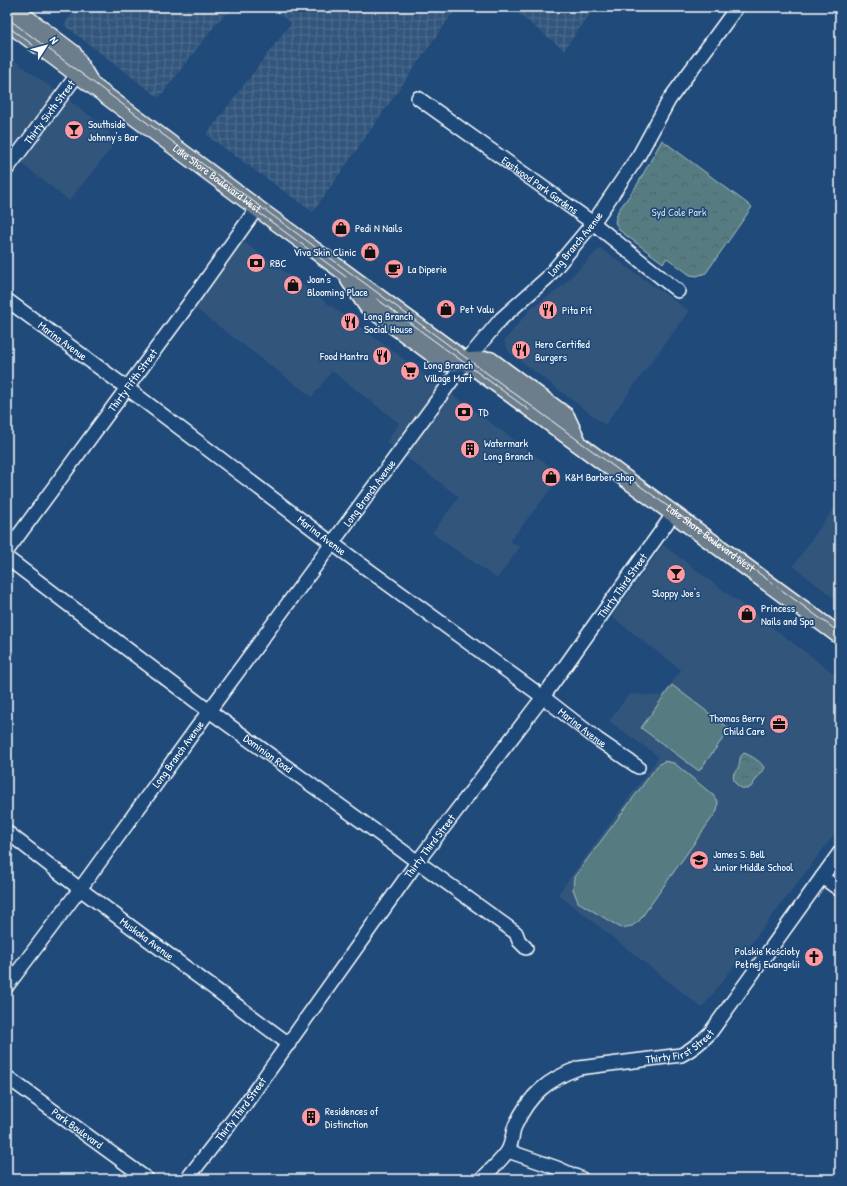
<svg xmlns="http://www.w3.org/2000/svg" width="847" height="1186" font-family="'Patrick Hand',sans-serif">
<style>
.built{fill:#32557c}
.industrial{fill:url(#industrial-grid)}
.forest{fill:url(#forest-crowns);stroke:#aabec0}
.pitch{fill:#567c82;stroke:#aabec0}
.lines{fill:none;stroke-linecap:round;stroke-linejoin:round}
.minor-casing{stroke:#fff;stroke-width:16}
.major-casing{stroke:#fff;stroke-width:19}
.minor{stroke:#1f4a7a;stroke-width:13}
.major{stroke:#6c7d8c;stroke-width:16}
.tram{stroke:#fff;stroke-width:1}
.labels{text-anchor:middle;stroke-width:3.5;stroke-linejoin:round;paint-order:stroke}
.street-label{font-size:11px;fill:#fff;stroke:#1f4a7a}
.poi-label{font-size:11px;fill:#fff;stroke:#1f4a7a;text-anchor:start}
.park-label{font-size:11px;fill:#d5dee0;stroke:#1f4a7a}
</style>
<defs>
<pattern id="industrial-grid" width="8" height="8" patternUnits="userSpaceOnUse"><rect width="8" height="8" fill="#32557c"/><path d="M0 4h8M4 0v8" fill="none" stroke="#516e90"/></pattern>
<pattern id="forest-crowns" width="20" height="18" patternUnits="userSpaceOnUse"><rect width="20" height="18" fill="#567c82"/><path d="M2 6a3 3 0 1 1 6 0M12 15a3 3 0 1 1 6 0" fill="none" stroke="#516467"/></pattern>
</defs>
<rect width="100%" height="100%" fill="#1f4a7a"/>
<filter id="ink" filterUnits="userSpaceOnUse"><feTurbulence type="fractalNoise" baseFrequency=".025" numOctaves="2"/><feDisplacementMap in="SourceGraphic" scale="8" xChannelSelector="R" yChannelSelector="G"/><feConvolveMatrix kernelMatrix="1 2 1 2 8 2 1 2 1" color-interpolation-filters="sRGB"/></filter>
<g filter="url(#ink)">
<g class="built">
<path d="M7 55 108 129 113 146 69 201 7 152Z"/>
<path d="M237 237 562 475 510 541 520 547 497 579 432 533 459 497 386 442 399 423 332 371 312 397 188 303Z"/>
<path d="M600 248 689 311 605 425 509 352 504 341 531 308 559 289Z"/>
<path d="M834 508 840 512V603L793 566Z"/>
<path d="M663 545 840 678V827L702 1008 558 894 659 757 609 721 629 694 662 696 681 670 612 617Z"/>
</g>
<g class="industrial">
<path d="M77 7H237L219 20 159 98 64 25Z"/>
<path d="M270 7H457L313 212 206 135 291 23Z"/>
<path d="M510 7H595L564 50Z"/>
</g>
<g class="forest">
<path d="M662 140 752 207 706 273 697 276 690 275 667 258 663 263 619 230 615 222 618 211 637 185Z"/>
<path d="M744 753C750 755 762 762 764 768L751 787 747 789C739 789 731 782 734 773 736 769 736 772 738 768 741 762 738 757 744 753Z"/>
</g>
<g class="pitch">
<path d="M672 685 730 729 699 771 641 728Z"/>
<path d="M664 761 674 763 713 795 718 802 717 811 639 921 632 926 621 928 578 902 573 889 574 877 657 766Z"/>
</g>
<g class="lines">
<defs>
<g id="minor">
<path id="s1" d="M418 98 593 223 678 291"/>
<path id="s2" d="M7 169 77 75"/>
<path id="s3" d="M7 300 127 388 333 544 543 697 597 739 638 767"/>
<path id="s4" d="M7 551 188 305 257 208"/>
<path id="s5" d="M7 558 201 705 516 933 519 941 526 948"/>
<path id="s6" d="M7 832 80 889 289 1044"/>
<path d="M822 877 840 890"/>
<path id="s7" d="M7 986 80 889 209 711 466 361 501 319 547 278 593 223 639 155 669 100 737 7"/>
<path id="s8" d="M7 1077 147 1179"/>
<path d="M508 1151 557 1168 582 1179"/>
<path id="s9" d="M187 1179 246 1103 418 861 543 697 674 513"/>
<path id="s10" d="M482 1179C490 1170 500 1162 507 1152 512 1145 512 1134 515 1126 529 1095 548 1079 579 1068L681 1055C693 1049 701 1042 710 1033L840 852"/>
</g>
<g id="major">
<path d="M12 7 73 53 89 80"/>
<path id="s11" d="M7 22 257 208 840 636"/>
<path d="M349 280 367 306 445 363 471 361 490 360 566 416 578 442"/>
</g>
</defs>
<use href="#minor" class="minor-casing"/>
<use href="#major" class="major-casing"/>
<use href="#minor" class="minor"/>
<use href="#major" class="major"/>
<g class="tram">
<path id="s12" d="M7 18 189 154 840 633"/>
<path d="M7 26 33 45"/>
<path d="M216 181 346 277"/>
<path d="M377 299 529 410"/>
</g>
</g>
</g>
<defs>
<symbol id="bar-disc" viewBox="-11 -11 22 22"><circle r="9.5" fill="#ff9aa2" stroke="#1f4a7a"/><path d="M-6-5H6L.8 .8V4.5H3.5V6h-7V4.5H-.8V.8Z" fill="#111"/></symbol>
<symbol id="shop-disc" viewBox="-11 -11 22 22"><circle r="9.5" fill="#ff9aa2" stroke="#1f4a7a"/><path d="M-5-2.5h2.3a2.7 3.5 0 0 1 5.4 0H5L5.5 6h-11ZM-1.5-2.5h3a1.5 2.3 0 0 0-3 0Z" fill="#111"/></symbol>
<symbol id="bank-disc" viewBox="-11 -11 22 22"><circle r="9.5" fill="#ff9aa2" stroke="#1f4a7a"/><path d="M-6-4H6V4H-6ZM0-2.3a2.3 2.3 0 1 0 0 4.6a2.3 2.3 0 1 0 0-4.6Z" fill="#111"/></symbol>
<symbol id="cafe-disc" viewBox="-11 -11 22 22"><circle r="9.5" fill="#ff9aa2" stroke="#1f4a7a"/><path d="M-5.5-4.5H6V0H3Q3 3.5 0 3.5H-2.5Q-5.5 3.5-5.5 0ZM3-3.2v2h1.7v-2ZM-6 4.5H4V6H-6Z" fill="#111"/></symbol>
<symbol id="restaurant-disc" viewBox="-11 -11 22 22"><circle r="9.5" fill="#ff9aa2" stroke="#1f4a7a"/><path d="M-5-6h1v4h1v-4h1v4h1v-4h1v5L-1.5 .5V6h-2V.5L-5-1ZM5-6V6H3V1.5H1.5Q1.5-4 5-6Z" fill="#111"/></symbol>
<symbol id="supermarket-disc" viewBox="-11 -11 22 22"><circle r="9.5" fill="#ff9aa2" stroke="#1f4a7a"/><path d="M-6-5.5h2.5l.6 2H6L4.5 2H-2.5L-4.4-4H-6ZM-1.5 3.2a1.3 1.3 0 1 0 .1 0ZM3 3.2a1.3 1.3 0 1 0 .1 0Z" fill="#111"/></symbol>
<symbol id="building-disc" viewBox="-11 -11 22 22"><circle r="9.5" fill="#ff9aa2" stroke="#1f4a7a"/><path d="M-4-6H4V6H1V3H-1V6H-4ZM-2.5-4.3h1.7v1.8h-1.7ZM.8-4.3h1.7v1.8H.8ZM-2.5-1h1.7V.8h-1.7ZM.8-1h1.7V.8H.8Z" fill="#111"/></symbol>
<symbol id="office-disc" viewBox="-11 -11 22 22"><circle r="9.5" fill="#ff9aa2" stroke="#1f4a7a"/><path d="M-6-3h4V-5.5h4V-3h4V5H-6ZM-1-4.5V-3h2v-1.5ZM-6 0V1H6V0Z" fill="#111"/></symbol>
<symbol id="school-disc" viewBox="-11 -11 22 22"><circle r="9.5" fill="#ff9aa2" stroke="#1f4a7a"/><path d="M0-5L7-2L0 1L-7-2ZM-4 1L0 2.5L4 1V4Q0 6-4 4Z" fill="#111"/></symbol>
<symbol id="church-disc" viewBox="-11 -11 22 22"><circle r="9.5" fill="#ff9aa2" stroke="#1f4a7a"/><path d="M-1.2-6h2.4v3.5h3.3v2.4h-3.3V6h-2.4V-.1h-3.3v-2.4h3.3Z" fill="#111"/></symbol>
</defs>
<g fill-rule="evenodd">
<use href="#bar-disc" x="63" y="119" width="22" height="22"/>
<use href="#shop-disc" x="330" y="217" width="22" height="22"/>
<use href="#shop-disc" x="359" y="241" width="22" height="22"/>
<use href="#bank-disc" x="245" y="252" width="22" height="22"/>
<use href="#cafe-disc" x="383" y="258" width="22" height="22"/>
<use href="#shop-disc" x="282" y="274" width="22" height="22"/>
<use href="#shop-disc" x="435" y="298" width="22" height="22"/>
<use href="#restaurant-disc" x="537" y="299" width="22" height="22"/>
<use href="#restaurant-disc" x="339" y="311" width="22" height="22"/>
<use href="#restaurant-disc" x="510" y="339" width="22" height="22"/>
<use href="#restaurant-disc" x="371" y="345" width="22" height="22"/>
<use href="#supermarket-disc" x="399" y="360" width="22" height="22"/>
<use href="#bank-disc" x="453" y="401" width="22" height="22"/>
<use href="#building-disc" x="459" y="438" width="22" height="22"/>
<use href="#shop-disc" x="540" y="466" width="22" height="22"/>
<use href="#bar-disc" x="665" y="563" width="22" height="22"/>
<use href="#shop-disc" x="736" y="603" width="22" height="22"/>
<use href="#office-disc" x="768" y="713" width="22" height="22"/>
<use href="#school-disc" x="688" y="849" width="22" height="22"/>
<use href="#church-disc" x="803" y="946" width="22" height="22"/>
<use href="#building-disc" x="300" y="1106" width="22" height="22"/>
</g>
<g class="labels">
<g class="street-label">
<text dy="4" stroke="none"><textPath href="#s2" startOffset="71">Thirty Sixth Street</textPath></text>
<text dy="4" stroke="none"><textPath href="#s11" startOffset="262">Lake Shore Boulevard West</textPath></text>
<text dy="4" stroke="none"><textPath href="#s1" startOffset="150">Eastwood Park Gardens</textPath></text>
<text dy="4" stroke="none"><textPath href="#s7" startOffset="936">Long Branch Avenue</textPath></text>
<text dy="4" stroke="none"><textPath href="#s3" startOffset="69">Marina Avenue</textPath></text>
<text dy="4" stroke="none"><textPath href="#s4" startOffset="212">Thirty Fifth Street</textPath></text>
<text dy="4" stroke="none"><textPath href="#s7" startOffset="612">Long Branch Avenue</textPath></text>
<text dy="4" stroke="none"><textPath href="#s3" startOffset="393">Marina Avenue</textPath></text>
<text dy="4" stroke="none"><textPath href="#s12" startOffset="875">Lake Shore Boulevard West</textPath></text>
<text dy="4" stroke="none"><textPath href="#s9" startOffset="736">Thirty Third Street</textPath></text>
<text dy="4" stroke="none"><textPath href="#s3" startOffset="717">Marina Avenue</textPath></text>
<text dy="4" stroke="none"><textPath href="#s5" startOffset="326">Dominion Road</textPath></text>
<text dy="4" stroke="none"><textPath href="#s7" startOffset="288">Long Branch Avenue</textPath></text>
<text dy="4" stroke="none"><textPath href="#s9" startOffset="412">Thirty Third Street</textPath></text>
<text dy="4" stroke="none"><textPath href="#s6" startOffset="176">Muskoka Avenue</textPath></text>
<text dy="4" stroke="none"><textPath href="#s10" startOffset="258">Thirty First Street</textPath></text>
<text dy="4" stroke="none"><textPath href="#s9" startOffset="88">Thirty Third Street</textPath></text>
<text dy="4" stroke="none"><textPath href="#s8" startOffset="87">Park Boulevard</textPath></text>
</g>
<g class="poi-label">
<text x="88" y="128">Southside<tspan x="88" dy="13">Johnny's Bar</tspan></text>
<text x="355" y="232">Pedi N Nails</text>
<text x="356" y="256" text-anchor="end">Viva Skin Clinic</text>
<text x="270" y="267">RBC</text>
<text x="408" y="273">La Diperie</text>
<text x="307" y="283">Joan's<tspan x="307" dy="13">Blooming Place</tspan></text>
<text x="460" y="313">Pet Valu</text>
<text x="562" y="314">Pita Pit</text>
<text x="364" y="320">Long Branch<tspan x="364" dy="13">Social House</tspan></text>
<text x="535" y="348">Hero Certified<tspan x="535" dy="13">Burgers</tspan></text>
<text x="368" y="360" text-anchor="end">Food Mantra</text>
<text x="424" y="369">Long Branch<tspan x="424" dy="13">Village Mart</tspan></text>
<text x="478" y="416">TD</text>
<text x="484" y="447">Watermark<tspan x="484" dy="13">Long Branch</tspan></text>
<text x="565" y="481">K&amp;M Barber Shop</text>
<text x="676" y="597" text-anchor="middle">Sloppy Joe's</text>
<text x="761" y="612">Princess<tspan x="761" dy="13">Nails and Spa</tspan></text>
<text x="765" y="722" text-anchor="end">Thomas Berry<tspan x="765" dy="13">Child Care</tspan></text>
<text x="713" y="858">James S. Bell<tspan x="713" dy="13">Junior Middle School</tspan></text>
<text x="800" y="955" text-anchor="end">Polskie Kościoły<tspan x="800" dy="13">Pełnej Ewangelii</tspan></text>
<text x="325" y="1115">Residences of<tspan x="325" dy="13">Distinction</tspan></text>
</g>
<g class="park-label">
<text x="679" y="216">Syd Cole Park</text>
</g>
</g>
<rect width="847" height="1186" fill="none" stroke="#1f4a7a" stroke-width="24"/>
<rect x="12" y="12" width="823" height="1162" fill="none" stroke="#fff" stroke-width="1.5" filter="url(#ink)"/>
<g transform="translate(46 46) rotate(54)" stroke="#1f4a7a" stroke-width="3" paint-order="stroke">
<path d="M0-3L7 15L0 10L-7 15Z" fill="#ffffff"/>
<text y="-6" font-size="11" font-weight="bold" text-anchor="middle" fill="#ffffff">N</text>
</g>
</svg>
